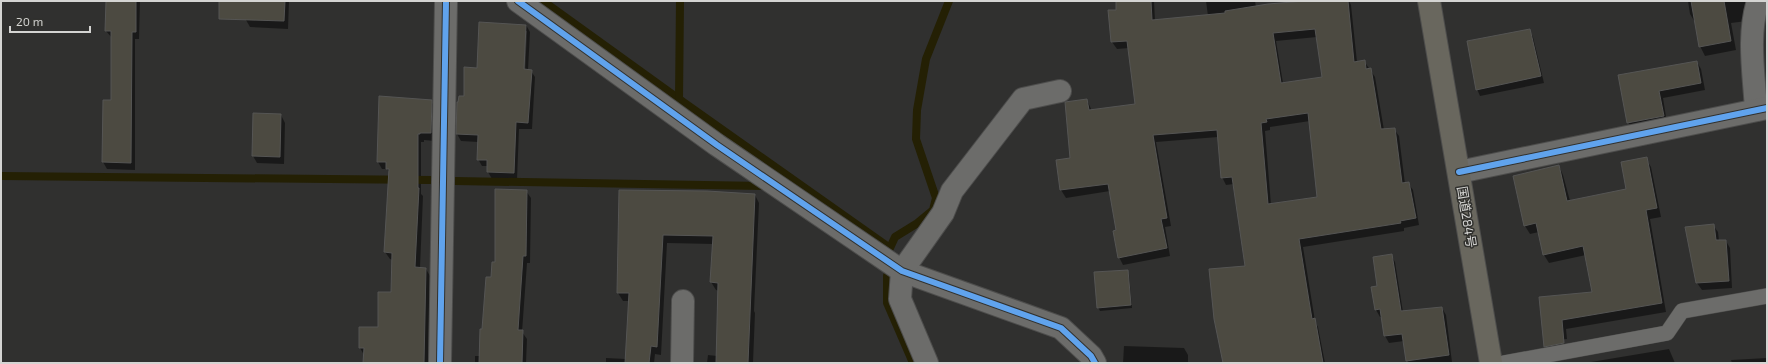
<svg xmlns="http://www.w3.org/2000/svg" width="1768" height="364" font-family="'Exo 2','Noto Sans JP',sans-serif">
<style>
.shadow{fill:#0007;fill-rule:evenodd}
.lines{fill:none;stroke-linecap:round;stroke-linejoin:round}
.stream{stroke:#242004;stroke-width:8}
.building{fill:#4c4a41;stroke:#555554;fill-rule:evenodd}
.lane-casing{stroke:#4d4d4c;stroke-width:16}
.street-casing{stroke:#4d4d4c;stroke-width:24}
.highway-casing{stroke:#4d4d4c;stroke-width:24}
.lane{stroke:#6c6c6a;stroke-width:15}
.street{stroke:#6c6c6a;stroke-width:22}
.highway{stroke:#69675e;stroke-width:22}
.cycleway-casing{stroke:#31312e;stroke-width:8}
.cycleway{stroke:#60a3ed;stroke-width:6}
.labels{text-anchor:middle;stroke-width:3;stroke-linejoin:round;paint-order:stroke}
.street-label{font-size:13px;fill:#d4d4d2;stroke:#31312e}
</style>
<rect width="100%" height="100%" fill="#30302f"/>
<g class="shadow">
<path d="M107 1H140L139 39H135V170L107 169 103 162 112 101V38L106 31Z"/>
<path d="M247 1H289L288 29 250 27 246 20Z"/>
<path d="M1117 1H1154L1155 21 1208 16 1206 1H1255L1256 7 1315 1H1349L1351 5 1357 62 1364 61 1375 77 1384 130 1394 129 1399 136 1405 184 1408 183 1413 190 1419 225 1404 228V231L1303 247 1315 321 1318 327 1325 363H1224L1246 266 1234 184 1226 185 1222 177 1218 137 1156 142 1171 226 1165 227 1170 256 1123 265 1119 257 1117 231 1110 191 1066 198 1061 190 1057 161 1072 159 1087 100 1092 111 1136 105 1129 48 1117 49 1112 42 1117 11ZM1317 37 1323 78 1283 83 1276 41ZM1310 121 1318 198 1271 205 1265 131 1270 130V127Z"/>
<path d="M1688 1H1749L1747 21 1731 23 1736 50 1705 56 1700 46 1696 24 1690 14Z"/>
<path d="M526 25 530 32 528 70 531 71 535 77 532 129H519L517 180 492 179 488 172V166H482L478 159V142L461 141 457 134 458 103 465 97 478 69ZM525 31H527L525 74H523Z"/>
<path d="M1529 30 1533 37 1544 83 1480 96 1477 89Z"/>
<path d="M1697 62 1701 69 1705 90 1663 98 1667 123 1632 129 1628 122 1619 76Z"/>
<path d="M431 101 436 109 435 141 424 140V142H421V194L423 196 420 268 426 269 430 276 428 363H364V355L360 348 379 328 392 293 393 260 390 259 385 252 390 173 387 169H382L378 162Z"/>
<path d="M281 115 285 123 284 164 257 163 253 156Z"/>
<path d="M1646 159 1651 167 1661 217 1650 219 1666 312 1566 329 1567 339 1548 341 1543 332 1593 293 1586 255 1549 263 1544 255 1539 232 1530 234 1525 226 1514 177 1559 166 1563 175 1570 201 1627 190Z"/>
<path d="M526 191 531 198 530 263H527L522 332 527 339 526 363H475V356H480L496 263Z"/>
<path d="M620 191 755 195 759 203 754 311 755 313 753 363H707L708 355 717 356 719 291 716 290 711 282 713 244 667 243 661 355 655 354 654 363H606V358L626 359 630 301H623L618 293Z"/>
<path d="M1713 225 1718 232 1719 241H1726L1730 248 1732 288 1702 290 1697 283Z"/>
<path d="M1391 255 1395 262 1403 312 1442 308 1446 315 1452 362 1408 363 1404 341 1389 343 1385 336 1383 317H1380L1376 310 1372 288 1378 287Z"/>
<path d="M1127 271 1129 274 1132 308 1100 311 1098 307Z"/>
<path d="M1124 346 1184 348 1188 355V363H1123Z"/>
<path d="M1669 349 1675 363H1585Z"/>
<path d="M1767 358V363H1732L1731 360Z"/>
</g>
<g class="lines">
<g class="stream">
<path d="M543 1 679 99 890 248 895 237 916 224 933 210 936 198 916 139 917 110 926 59 949 1"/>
<path d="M679 99 680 1"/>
<path d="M1 176 430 180"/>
<path d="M455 181 768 186"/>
<path d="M887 276V303L913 363"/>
</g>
</g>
<g class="building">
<path d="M106 1H136V32H132L131 163 102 162 103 100H111V31H105Z"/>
<path d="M219 1H285L284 21 219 19Z"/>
<path d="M1116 1H1151L1152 20 1225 13V11L1268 4 1305 1H1348L1354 62 1365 60 1366 69 1371 68 1381 129 1395 128 1402 183 1409 182 1416 218 1400 221 1401 223 1299 239 1312 319 1315 318 1323 363H1223L1214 319 1209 269 1245 266 1232 177 1221 178 1217 130 1153 135 1167 218 1161 219 1167 248 1118 258 1113 231 1116 230 1108 184 1060 190 1056 160 1070 158 1065 102 1087 99 1089 110 1135 104 1127 41 1111 42 1108 10H1116ZM1315 29 1322 77 1281 83 1273 33ZM1308 113 1317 197 1268 204 1261 123 1267 122 1266 119Z"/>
<path d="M1691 1H1724L1731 41 1699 47Z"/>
<path d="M479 22 526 25 524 69 532 70 528 123 516 122 514 173 487 172V160H477L478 135 456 134 457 102H458L459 96H464V67L477 68Z"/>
<path d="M1530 29 1541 76 1476 90 1467 41Z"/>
<path d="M1697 61 1701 83 1659 91 1664 116 1627 123 1618 75Z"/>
<path d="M379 96 432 100 431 133H420V134H418V188H419L415 267 426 268 424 363H363L364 348H359V327H378V292H391L392 253 384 252 389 169H386V162H377Z"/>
<path d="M253 113 281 114 280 157 252 156Z"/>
<path d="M1647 157 1657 208 1646 210 1662 303 1562 320 1564 343 1544 347 1539 297 1592 292 1583 246 1543 255 1536 223 1524 226 1513 176 1559 165 1567 201 1626 189 1621 162Z"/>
<path d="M495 189 527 190 526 256H523L518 330H523L522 363H479L480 329H482L486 277H491L492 262H495Z"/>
<path d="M619 190 707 191 755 194 748 363H716L718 283 710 282 713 236 663 235 657 347 651 346 649 363H625L629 293H617Z"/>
<path d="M1714 224 1716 240H1726L1729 281 1696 283 1685 227Z"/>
<path d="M1392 254 1401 311 1442 307 1449 355 1406 361 1402 334 1384 336 1380 309 1375 310 1371 287 1377 286 1373 257Z"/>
<path d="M1128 270 1131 305 1097 308 1094 272Z"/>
</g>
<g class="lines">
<defs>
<path id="lane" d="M1504 363 1667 333 1682 311 1767 296"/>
<g id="street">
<path d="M518 1 717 145 902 271 1061 328 1091 356 1095 363"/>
<path d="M1756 110C1754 74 1747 36 1758 1"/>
<path d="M1459 172 1767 108"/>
<path d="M440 363 446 1"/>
<path d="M682 363 683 301"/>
<path d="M927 363 900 299 902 271 943 213 952 191 1023 99 1060 91"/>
</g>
<path id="highway" d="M1429 1 1491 363"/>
</defs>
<use href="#lane" class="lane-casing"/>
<use href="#street" class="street-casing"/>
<use href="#highway" class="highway-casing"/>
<use href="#lane" class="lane"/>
<use href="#street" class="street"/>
<use href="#highway" class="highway"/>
<defs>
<g id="cycleway">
<path d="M518 1 717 145 902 271 1061 328 1091 356 1095 363"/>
<path d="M1459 172 1767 108"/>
<path d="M440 363 446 1"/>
</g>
</defs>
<use href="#cycleway" class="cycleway-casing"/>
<use href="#cycleway" class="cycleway"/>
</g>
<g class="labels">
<g class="street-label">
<text transform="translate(1467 217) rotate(81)" y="5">国道284号</text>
</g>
</g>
<rect width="1768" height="364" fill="none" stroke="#d4d4d2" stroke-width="4"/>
<path d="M10 26v6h80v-6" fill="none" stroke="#d4d4d2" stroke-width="2"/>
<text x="16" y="26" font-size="12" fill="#d4d4d2" stroke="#31312e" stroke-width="3" paint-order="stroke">20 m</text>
</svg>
